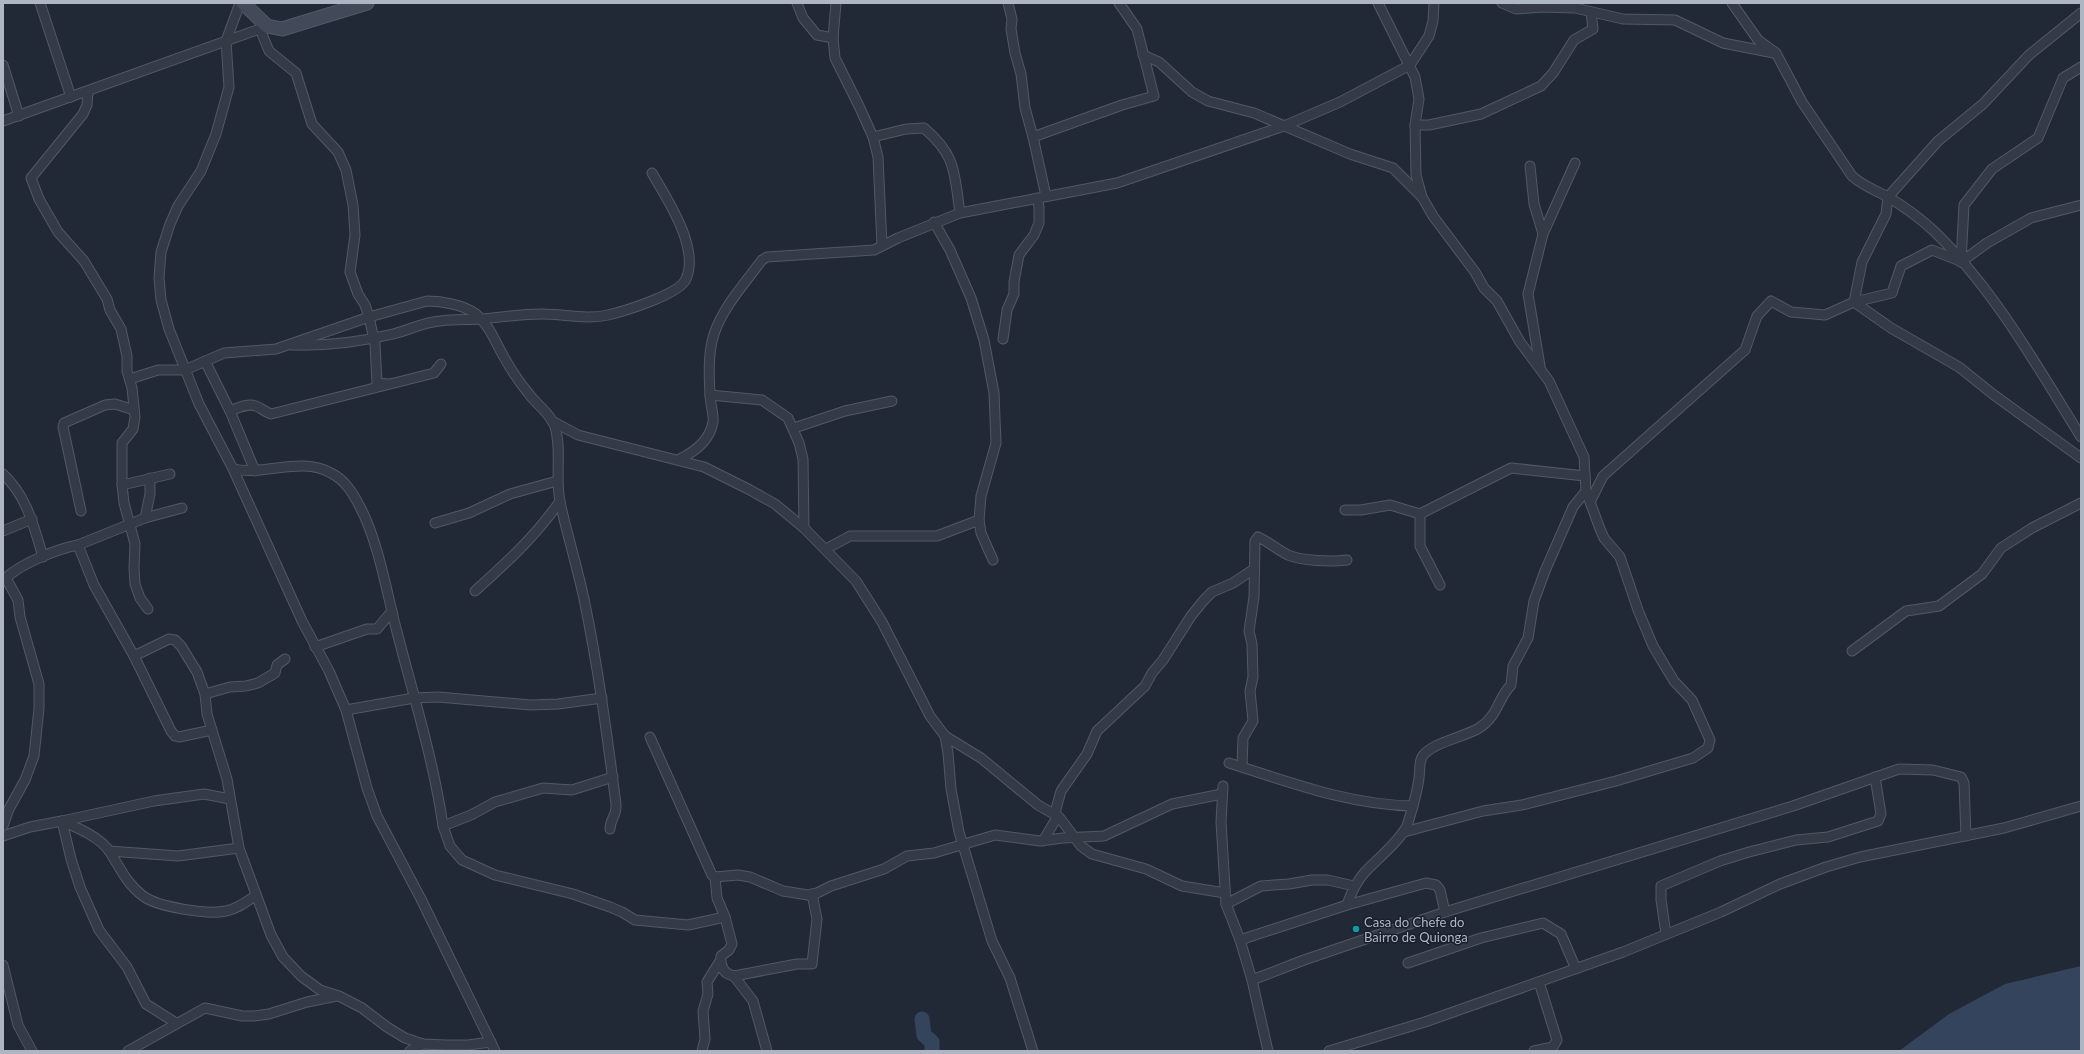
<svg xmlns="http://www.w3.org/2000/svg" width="2084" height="1054" font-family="Lato,sans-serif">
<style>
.water{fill:#35445d}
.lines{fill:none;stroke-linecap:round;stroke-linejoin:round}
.river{stroke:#35445d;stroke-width:15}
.minor-casing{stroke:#525965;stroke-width:11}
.secondary-casing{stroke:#525965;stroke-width:15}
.minor{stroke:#343b47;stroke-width:9}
.secondary{stroke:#424a5a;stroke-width:13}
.culture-dot{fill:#0f9aa8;stroke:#1a202b;stroke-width:1.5}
.labels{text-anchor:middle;stroke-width:3;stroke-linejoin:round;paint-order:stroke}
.poi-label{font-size:13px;fill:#aeb6c4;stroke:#1a202b;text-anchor:start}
</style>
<rect width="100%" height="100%" fill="#212936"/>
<path class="water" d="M2081 966V1051H1899L1949 1014 2005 984Z"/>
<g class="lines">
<path class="river" d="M922 1019 924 1035 932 1042V1051"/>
<defs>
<g id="minor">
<path d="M40 3 71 97"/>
<path d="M240 3 226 41 229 87 216 134 201 171 178 206 170 224 161 252 159 278 161 300 169 329 199 404 233 469 302 621 329 671 346 710 367 788 377 816 421 899 495 1051"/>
<path d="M797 3 803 18 817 35 833 38"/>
<path d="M836 3 833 38 835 58 859 106 873 137 878 157 882 246"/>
<path d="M1008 3 1012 19 1011 29 1015 53 1021 74 1025 108 1033 137 1046 196"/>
<path d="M1378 3 1415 77 1419 99 1415 125 1416 175 1422 197 1433 216 1475 272 1484 288 1497 301 1520 342 1549 381 1584 457 1586 491 1600 529 1604 538 1620 557 1638 610 1653 646 1674 681 1692 700 1710 740 1708 748 1693 758 1616 781 1522 805 1483 811 1404 832"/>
<path d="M1502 3 1516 9 1543 7 1575 8 1623 19 1675 20 1723 43 1774 53"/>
<path d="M1732 3 1758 40 1776 53 1802 102 1852 176C1863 186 1875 190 1888 197 1905 207 1921 219 1935 232 1995 291 2037 366 2081 437"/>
<path d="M2081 13 2029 55 1983 104 1938 141 1888 197 1886 214 1862 262 1854 302 1891 328 1959 367 1994 395 2081 458"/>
<path d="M260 29 269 51 296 73 312 124 338 152 346 170 353 205 355 235 350 272 358 294 365 305 369 317 375 344 377 383 388 384"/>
<path d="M1143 55 1159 62 1192 92 1208 101 1254 113 1350 154 1393 168 1421 196"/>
<path d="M3 65 19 116"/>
<path d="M88 91 87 105 83 114 31 178 39 199 58 232 84 261 107 299 110 310 121 329 127 356V371L132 388 135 417 133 429 122 443V485L124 503 135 544 134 568 135 584 140 598 148 609"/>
<path d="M3 121 265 27"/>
<path d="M1415 125H1429L1481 114 1541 86 1553 73 1574 40 1593 29 1591 12"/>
<path d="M873 137 906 129 924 128C957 156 954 173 960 213"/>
<path d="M1033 137 1122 105 1154 96 1137 29 1119 3"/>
<path d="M1530 166 1534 204 1543 234"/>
<path d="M934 222 950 250 971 298 984 340 994 393 996 443 981 496 979 520 981 533 993 560"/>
<path d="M1961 262 1964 205 1992 169 2038 138 2063 78 2081 67"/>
<path d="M1961 262 1987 243 2031 218 2081 205"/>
<path d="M1003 339 1007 310 1014 294V282L1019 255 1034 235 1039 223V207L1037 198"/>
<path d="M292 345C326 346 360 342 393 334 409 330 424 322 440 321 454 319 468 320 482 319 502 317 522 314 542 314 564 314 587 320 608 315 625 311 680 294 686 279 700 248 667 199 652 173"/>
<path d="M205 361 230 411 255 471"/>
<path d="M1540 366 1528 294 1543 234 1575 163"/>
<path d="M130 379 158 370H185L224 353 276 349 369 317 427 301C442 301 464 305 476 314 490 326 495 342 504 357 511 370 520 383 529 394 537 405 551 414 555 427 562 449 555 477 560 502 567 534 577 566 584 599 598 666 607 735 616 804 617 816 610 819 610 829"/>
<path d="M710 395 762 400 788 418 799 443 803 459 804 528"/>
<path d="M230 411C238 408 247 403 256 406 261 408 265 412 271 414L434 373 441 364"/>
<path d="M552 421 578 435 704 467 750 490 775 504 804 528 856 581 882 622 930 716 945 736 948 753 951 789 959 832 992 941 1010 978 1033 1051"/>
<path d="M794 428 845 411 892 401"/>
<path d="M680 459C694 452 710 440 713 422 714 414 710 403 710 395 709 376 708 352 714 334 723 307 745 283 762 260L767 257 874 250 898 238 960 213 1117 183 1284 126 1340 102 1410 65 1429 36 1433 21 1434 3"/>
<path d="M233 469C264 476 302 456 331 473 345 480 353 493 360 507 378 540 387 594 397 632 413 694 434 762 443 826L450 846 462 860 495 875 573 894 610 907 622 912 635 920 688 925 725 917"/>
<path d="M3 474C27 496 34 527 43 557"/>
<path d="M122 485 170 474"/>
<path d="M1591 500 1603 476 1745 350 1757 316 1771 301 1791 312 1825 315 1854 302 1892 293 1901 266 1932 250 1960 261"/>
<path d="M1345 510H1361L1390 505 1420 514"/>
<path d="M81 511 63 427 64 423 105 405 115 404 134 410"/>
<path d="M145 518 150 494V478"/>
<path d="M435 523 469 513 510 494 557 481"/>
<path d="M3 531 32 519"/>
<path d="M78 545 94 585 134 656 171 731 175 736 179 737 212 730"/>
<path d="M826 549 850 536H937L979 520"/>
<path d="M1440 585 1420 546V514L1511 468 1585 476"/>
<path d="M475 591C506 563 536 536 560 501"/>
<path d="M315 647 367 629H377L392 611"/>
<path d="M1852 651 1906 611 1939 606 1982 574 2001 548 2032 528 2081 503"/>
<path d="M134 656 169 639 175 640 181 646 197 672 205 694 207 714 227 779 239 848 271 935 283 957 301 976 320 990 339 996 362 1008 387 1027 405 1038 423 1044 446 1045H468L491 1042"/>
<path d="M205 694 230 687 246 686 258 683 275 673 277 665 285 659"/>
<path d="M346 710 414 698 438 697 531 705 558 704 602 698"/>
<path d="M945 736 981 758 1038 805 1059 817 1081 846 1092 854 1146 869 1182 886 1225 893"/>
<path d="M650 737 712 875 715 877 738 875 750 877 783 891 808 895 817 893 831 886 884 869 907 856 934 853 995 835 1040 841 1063 838 1104 836 1172 804 1222 794"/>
<path d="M1229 763C1289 782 1349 805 1413 806"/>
<path d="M1242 767 1243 738 1253 721 1250 691 1253 677 1252 644 1249 631 1254 597 1255 541 1258 537C1269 542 1278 550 1288 555 1302 561 1332 562 1347 560"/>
<path d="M1223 786 1221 822 1226 904 1240 940 1252 980 1268 1051"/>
<path d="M62 821 71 859 80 887 99 930 127 967 146 1004 176 1023"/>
<path d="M62 821C78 828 100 837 110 852 120 868 127 884 143 896 158 907 207 915 226 911 237 909 246 902 255 896"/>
<path d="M3 826 9 809 25 780 34 756 39 708V684L20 617 18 600 7 580 8 576C25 562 57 549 78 545L145 518 182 508"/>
<path d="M443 826 471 815 495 802 543 788 572 790 613 777"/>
<path d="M3 836 30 827 62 821 154 801 204 794 230 799"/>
<path d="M1043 841 1056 819V809L1061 791 1087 754 1097 731 1145 686 1152 673 1163 660 1191 616 1204 600 1212 592 1233 583 1254 569"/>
<path d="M109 851 178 856 239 848"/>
<path d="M715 877 717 898 725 917 732 944 729 950 721 956C720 967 724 974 734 976L797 964H812L817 919 812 894"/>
<path d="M1226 904 1261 886 1289 884 1312 880H1328L1354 886"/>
<path d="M1347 905C1351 893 1356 882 1365 872 1379 857 1397 844 1407 826 1412 810 1417 794 1419 778 1420 771 1419 763 1422 757 1430 743 1465 737 1479 728 1498 716 1498 698 1511 685L1513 666 1528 638 1534 601 1545 571 1573 507 1586 491"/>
<path d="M1666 934 1661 900V886L1720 861 1749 852 1796 840 1828 837 1878 821 1881 814 1875 777"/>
<path d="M1240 940 1347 905 1426 883 1436 885 1440 890 1445 912"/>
<path d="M1408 963 1481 938 1543 923 1561 934 1576 969"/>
<path d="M3 965 18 1025 32 1051"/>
<path d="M734 976 753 1001 767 1051"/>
<path d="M1252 980 1304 960 1445 912 1793 806 1899 769 1933 770 1961 777 1964 783 1966 836"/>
<path d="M128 1051 205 1008 242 1016H254L269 1014 307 1002 337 996"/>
<path d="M410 1051 423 1044"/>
<path d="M702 1051 705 1039 703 1011 708 994 707 982 720 961"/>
<path d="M1329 1051 1425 1022 1623 952 1721 912 1780 884 1826 867 1860 857 2004 828 2081 806"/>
<path d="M1534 1051 1553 1047 1557 1040 1539 982"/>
</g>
<path id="secondary" d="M243 3 267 26 282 29 367 3"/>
</defs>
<use href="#minor" class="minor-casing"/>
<use href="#secondary" class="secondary-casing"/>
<use href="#minor" class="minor"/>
<use href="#secondary" class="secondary"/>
</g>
<circle class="culture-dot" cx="1356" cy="929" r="4"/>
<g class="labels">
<g class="poi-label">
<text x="1364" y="927">Casa do Chefe do<tspan x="1364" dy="15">Bairro de Quionga</tspan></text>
</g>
</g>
<rect width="2084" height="1054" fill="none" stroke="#aeb6c4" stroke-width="8"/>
</svg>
